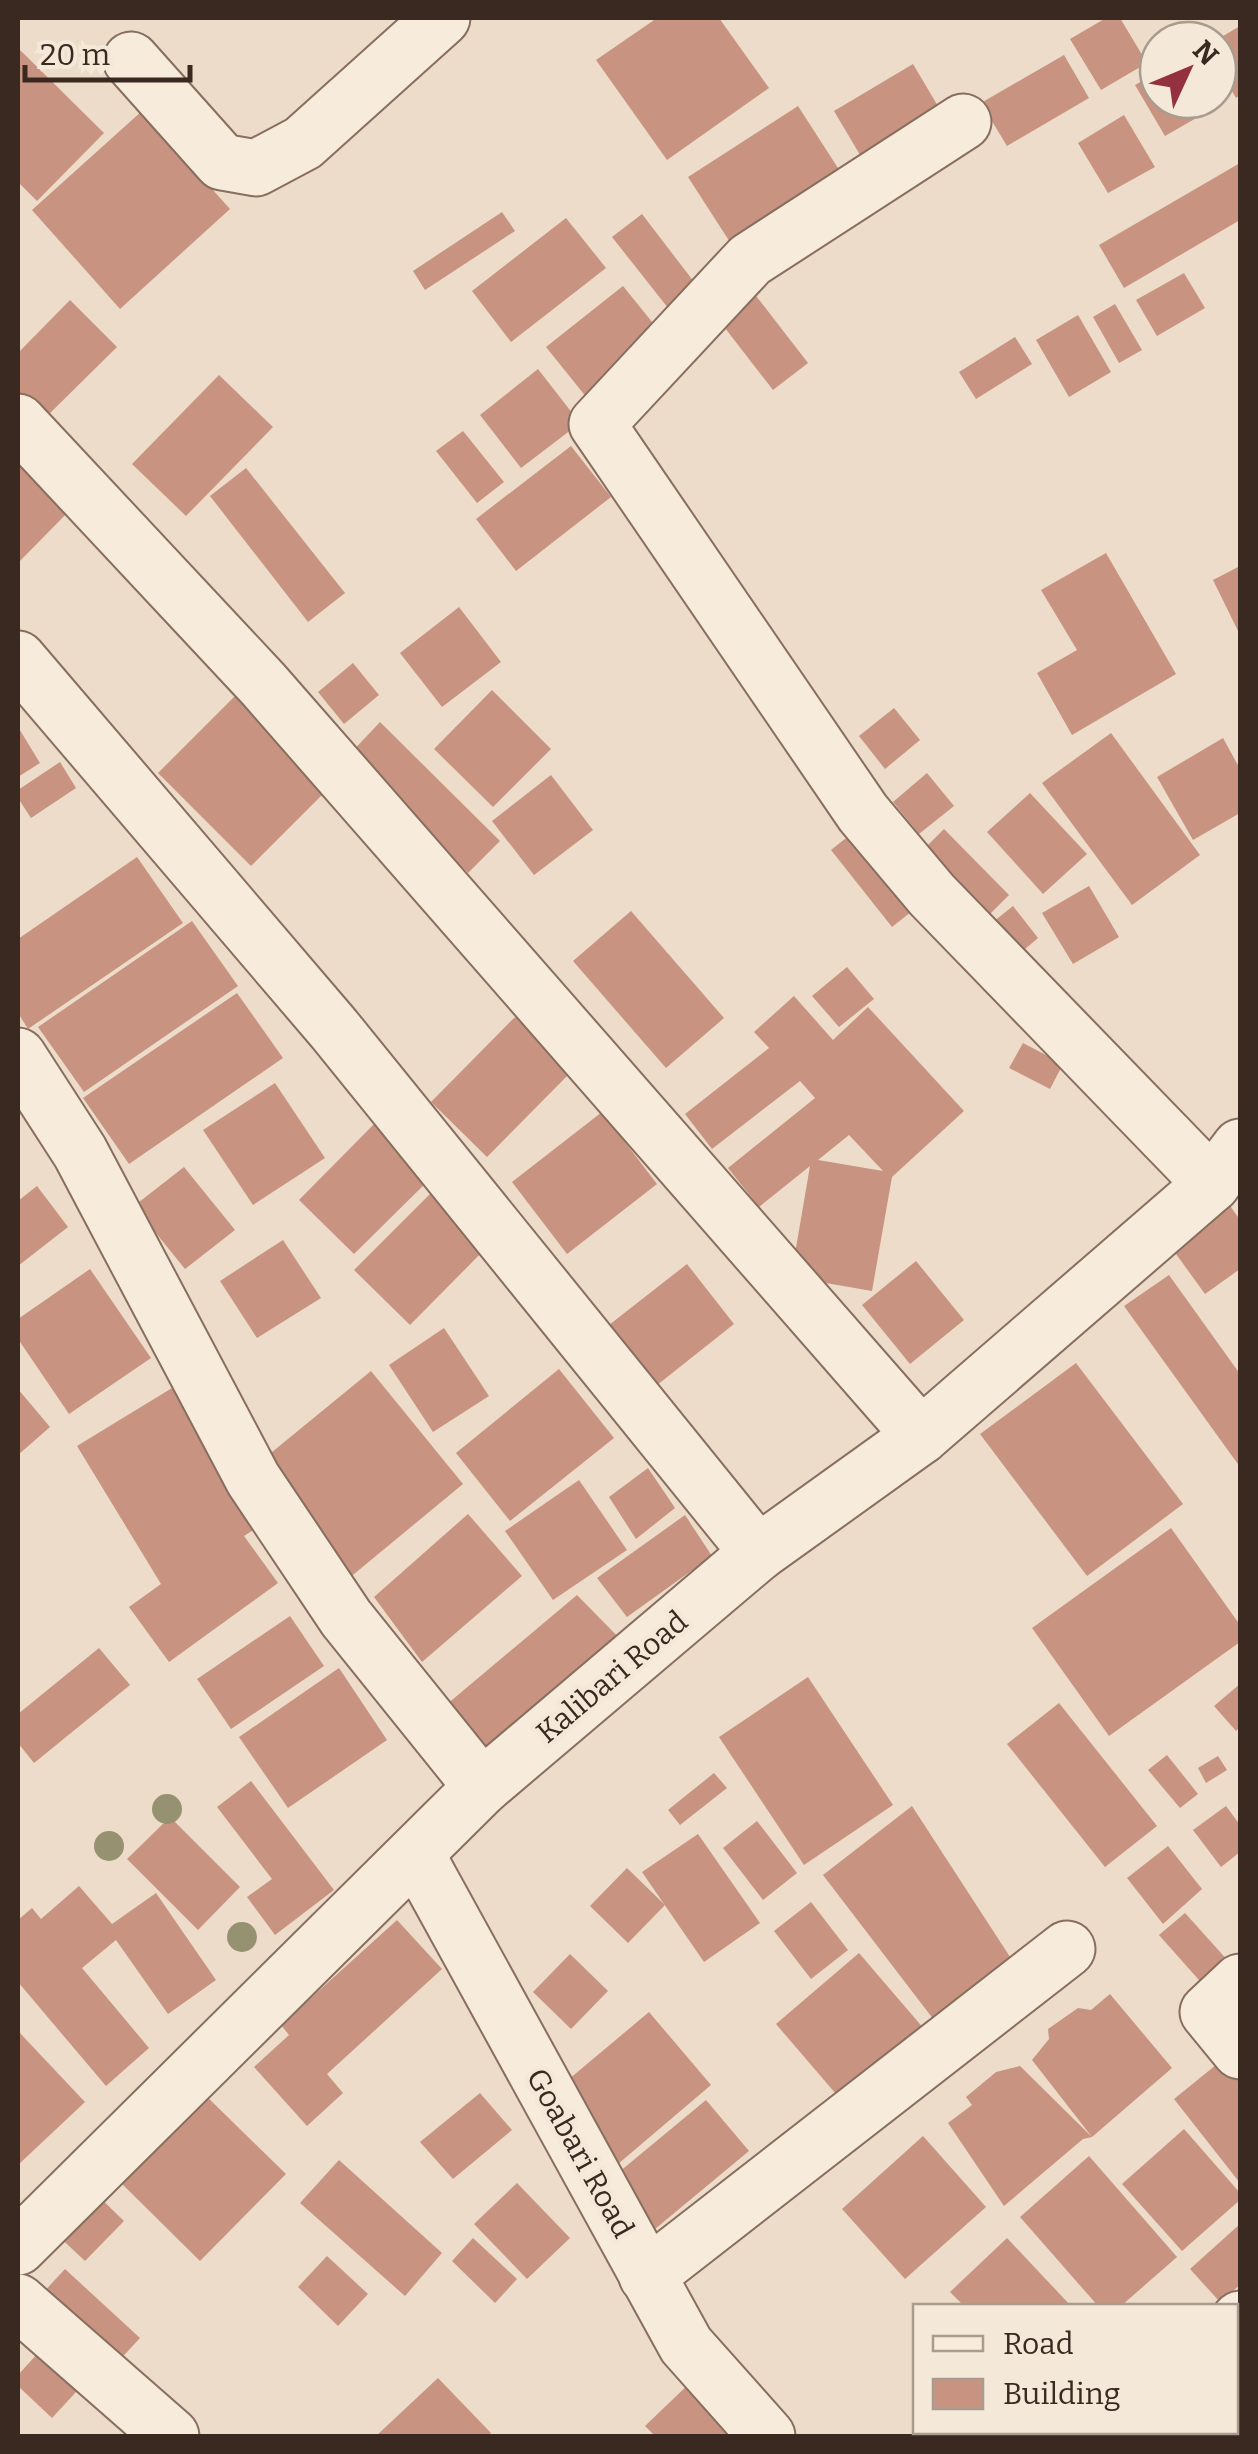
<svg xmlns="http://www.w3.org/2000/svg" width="1258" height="2454" font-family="Bitter,serif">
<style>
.building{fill:#c89481;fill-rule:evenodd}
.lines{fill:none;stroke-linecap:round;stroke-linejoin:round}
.minor-casing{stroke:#886e5e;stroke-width:59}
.minor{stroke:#f7ebdc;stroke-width:55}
.tree{fill:#969171}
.labels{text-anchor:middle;stroke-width:9;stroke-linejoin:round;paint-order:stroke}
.street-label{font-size:30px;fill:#392921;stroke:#f4e8d8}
</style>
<rect width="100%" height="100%" fill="#ecdcc9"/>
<g class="building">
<path d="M657 18H719L769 88 667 160 596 60Z"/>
<path d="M1106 18H1120L1147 63 1101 90 1070 39Z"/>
<path d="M1240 26V95L1236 98 1218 67V39Z"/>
<path d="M18 48 104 133 37 201 18 182Z"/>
<path d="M1064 55 1089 98 1007 146 981 103Z"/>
<path d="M913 64 945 118 866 165 834 111Z"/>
<path d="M1158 72V100H1207L1212 109 1165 136 1135 85Z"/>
<path d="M798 106 847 182 737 253 688 177Z"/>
<path d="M142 111 230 209 120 309 32 210Z"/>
<path d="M1124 115 1155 167 1108 193 1078 143Z"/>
<path d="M1240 163V220L1124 288 1099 245Z"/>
<path d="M502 212 515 231 425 290 413 271Z"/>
<path d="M642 214 701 291 672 313 612 237Z"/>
<path d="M566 218 606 268 511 342 472 291Z"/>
<path d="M1184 273 1205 308 1157 336 1136 300Z"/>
<path d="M623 286 665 338 587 398 546 347Z"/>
<path d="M753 292 808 363 773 390 718 319Z"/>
<path d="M70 300 117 347 41 422 18 399V353Z"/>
<path d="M1115 304 1142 350 1119 363 1093 317Z"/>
<path d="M1078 315 1111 372 1069 397 1036 340Z"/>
<path d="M1015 337 1032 364 976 399 959 372Z"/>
<path d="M538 369 580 423 521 468 480 415Z"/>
<path d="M219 375 273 427 186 516 132 464Z"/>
<path d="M463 431 504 482 477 503 436 451Z"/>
<path d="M571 446 611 497 516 571 476 519Z"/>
<path d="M18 447 76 504 18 563Z"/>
<path d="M246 468 345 593 308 622 210 496Z"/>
<path d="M1106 553 1176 674 1072 735 1037 673 1077 650 1041 590Z"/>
<path d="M1240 566V635L1213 580Z"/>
<path d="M459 607 501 662 442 707 400 653Z"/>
<path d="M353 663 379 695 344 724 318 692Z"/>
<path d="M492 690 551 749 493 807 434 749Z"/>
<path d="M237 694 329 788 251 866 158 773Z"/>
<path d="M894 708 920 740 885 769 859 736Z"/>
<path d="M380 722 500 841 468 873 349 755Z"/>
<path d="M18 727 40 763 18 777Z"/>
<path d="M1111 733 1200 855 1132 905 1042 783Z"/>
<path d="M1223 738 1240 769V813L1193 840 1157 777Z"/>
<path d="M60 762 76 788 31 818 18 798V790Z"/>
<path d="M927 773 954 806 919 834 893 802Z"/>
<path d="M551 775 593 830 534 875 492 821Z"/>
<path d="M1030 793 1087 854 1043 894 987 832Z"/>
<path d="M865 823 926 900 892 927 831 850Z"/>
<path d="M944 829 1009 895 976 928 911 862Z"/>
<path d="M137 857 183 923 28 1029 18 1013V939Z"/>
<path d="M1089 886 1119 937 1073 964 1042 913Z"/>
<path d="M1013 906 1038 938 1004 967 978 934Z"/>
<path d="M631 911 724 1018 666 1068 573 961Z"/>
<path d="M192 921 238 986 84 1092 38 1027Z"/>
<path d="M847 967 874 999 839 1027 812 996Z"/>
<path d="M237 993 283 1058 129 1164 83 1098Z"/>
<path d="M794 996 833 1040 868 1007 964 1111 892 1177 872 1291 791 1277 810 1166 759 1207 728 1168 815 1098 800 1081 712 1149 685 1114 769 1048 754 1032ZM849 1135 883 1171 818 1160Z"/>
<path d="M515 1017 571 1072 487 1157 431 1102Z"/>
<path d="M1023 1043 1063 1064 1050 1089 1009 1068Z"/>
<path d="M275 1083 325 1158 253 1205 203 1130Z"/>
<path d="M602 1112 657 1184 567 1254 512 1182Z"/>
<path d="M383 1115 439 1170 354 1254 299 1200Z"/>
<path d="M184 1167 235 1230 185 1269 134 1206Z"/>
<path d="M439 1185 494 1240 410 1325 354 1270Z"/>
<path d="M37 1186 68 1227 18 1266V1201Z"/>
<path d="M1222 1194 1240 1220V1269L1205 1294 1163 1236Z"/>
<path d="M283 1240 321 1298 257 1338 220 1281Z"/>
<path d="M916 1261 964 1320 910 1364 862 1305Z"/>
<path d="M687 1264 734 1324 642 1397 595 1336Z"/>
<path d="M90 1269 151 1358 69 1414 18 1339V1319Z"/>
<path d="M1169 1275 1240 1374V1467L1124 1306Z"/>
<path d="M444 1328 489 1396 433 1432 389 1365Z"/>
<path d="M1076 1363 1183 1504 1087 1576 980 1434Z"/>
<path d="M559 1369 614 1438 510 1521 456 1453Z"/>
<path d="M371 1371 463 1484 348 1579 255 1466Z"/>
<path d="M172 1388 258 1527 244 1536 278 1583 169 1662 129 1607 161 1584 77 1446Z"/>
<path d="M18 1389 50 1427 18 1455Z"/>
<path d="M648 1468 675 1508 636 1539 609 1497Z"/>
<path d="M579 1480 627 1550 553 1600 505 1531Z"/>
<path d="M468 1514 522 1576 422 1662 374 1597Z"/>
<path d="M685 1515 712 1556 627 1617 597 1578Z"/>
<path d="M1171 1528 1240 1625V1642L1109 1736 1032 1628Z"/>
<path d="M577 1595 632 1651 483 1772 446 1705Z"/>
<path d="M290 1616 324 1666 231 1729 197 1679Z"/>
<path d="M99 1648 130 1685 34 1763 18 1743V1714Z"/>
<path d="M339 1668 387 1740 288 1808 239 1737Z"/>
<path d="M808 1677 893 1805 804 1865 719 1737Z"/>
<path d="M1240 1684V1727L1236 1731 1214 1706Z"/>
<path d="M1059 1703 1157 1826 1105 1867 1007 1744Z"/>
<path d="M1167 1755 1198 1794 1180 1808 1148 1770Z"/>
<path d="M1218 1756 1227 1770 1206 1783 1198 1768Z"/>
<path d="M714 1773 727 1788 680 1825 668 1810Z"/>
<path d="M251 1781 334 1890 275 1935 247 1897 272 1879 217 1807Z"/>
<path d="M912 1806 1012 1960 937 2024 823 1875Z"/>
<path d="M1226 1806 1240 1825V1852L1221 1867 1193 1830Z"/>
<path d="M170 1817 240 1887 198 1930 127 1859Z"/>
<path d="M757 1821 797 1873 763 1900 723 1848Z"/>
<path d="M698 1834 760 1923 704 1962 642 1872Z"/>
<path d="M1168 1846 1202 1889 1163 1924 1127 1878Z"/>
<path d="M627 1868 665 1905 628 1943 590 1906Z"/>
<path d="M79 1886 112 1924 156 1893 216 1980 168 2014 116 1940 82 1968 149 2048 106 2086 18 1982V1920L32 1908 41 1919Z"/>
<path d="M811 1902 848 1950 811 1979 774 1931Z"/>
<path d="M1185 1913 1239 1973 1214 1997 1159 1935Z"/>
<path d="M397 1920 442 1969 327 2074 343 2093 307 2126 254 2067 289 2035 281 2025Z"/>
<path d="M859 1953 931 2037 848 2108 776 2024Z"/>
<path d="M570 1954 608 1991 571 2029 533 1992Z"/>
<path d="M1110 1994 1172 2068 1092 2137 1083 2139 1004 2206 948 2123 972 2105 966 2097 996 2072 1020 2066 1092 2137 1032 2060 1049 2039 1048 2029 1078 2008 1091 2010Z"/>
<path d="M649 2012 711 2085 618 2164 556 2090Z"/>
<path d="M18 2031 85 2102 18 2165Z"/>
<path d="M1232 2052 1240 2062V2183L1174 2099Z"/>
<path d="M199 2089 286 2174 200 2261 114 2176Z"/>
<path d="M480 2093 512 2130 453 2179 420 2142Z"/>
<path d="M706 2100 749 2151 643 2239 601 2187Z"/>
<path d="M1184 2129 1240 2193V2200L1182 2251 1122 2184Z"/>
<path d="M923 2136 986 2207 905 2279 842 2209Z"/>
<path d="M1089 2156 1177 2257 1121 2306H1098L1020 2217Z"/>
<path d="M339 2160 442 2253 405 2296 300 2203Z"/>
<path d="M517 2183 570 2238 527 2279 474 2224Z"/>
<path d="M92 2190 124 2221 85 2261 53 2231Z"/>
<path d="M1240 2224V2285L1220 2302 1190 2269Z"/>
<path d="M473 2238 517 2279 495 2303 452 2261Z"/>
<path d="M1007 2238 1071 2306H964L950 2292Z"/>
<path d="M327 2256 368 2294 338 2326 298 2287Z"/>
<path d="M65 2269 140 2338 103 2378 28 2309Z"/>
<path d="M49 2341 89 2378 52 2418 18 2386V2375Z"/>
<path d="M438 2378 491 2433 487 2436H376Z"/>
<path d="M693 2380 749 2436H655L645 2426Z"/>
<path d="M1172 2432H1210L1215 2436H1167Z"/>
</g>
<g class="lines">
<defs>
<g id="minor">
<path d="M131 60 222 162 256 168 303 143 442 18"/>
<path d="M963 122 750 260 597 424 863 813 932 895 1212 1184"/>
<path d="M18 422 263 684 921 1436"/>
<path d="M18 659 334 1029 758 1553"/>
<path d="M18 1056 80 1152 253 1479 346 1618 482 1787"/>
<path d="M416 1854 686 2345 767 2436"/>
<path d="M1240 1982 1208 2012 1240 2051"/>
<path d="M18 2247 482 1787 758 1553 921 1436 1212 1184 1240 1147"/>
<path d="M647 2276 1067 1949"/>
<path d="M18 2302 171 2436"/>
<path d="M1236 2324 1240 2319"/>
<path d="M1097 2436 1104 2432"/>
</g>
</defs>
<use href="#minor" class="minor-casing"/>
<use href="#minor" class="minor"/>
</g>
<g class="tree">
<circle cx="167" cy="1809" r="15"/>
<circle cx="109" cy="1846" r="15"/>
<circle cx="242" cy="1937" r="15"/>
</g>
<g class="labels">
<g class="street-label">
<text transform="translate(612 1677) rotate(-40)" y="10">Kalibari Road</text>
<text transform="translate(580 2153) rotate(61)" y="10">Goabari Road</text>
</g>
</g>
<rect width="1258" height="2454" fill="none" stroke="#392921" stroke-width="40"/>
<rect x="913" y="2304" width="325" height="130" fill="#f4e8d8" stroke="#a99c8f" stroke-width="2.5"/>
<rect x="933" y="2336" width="50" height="15" fill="#f7ebdc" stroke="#a99c8f" stroke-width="2.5"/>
<text x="1003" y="2354" font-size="30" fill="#392921">Road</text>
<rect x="933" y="2379" width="50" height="30" fill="#c89481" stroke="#a99c8f" stroke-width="2.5"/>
<text x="1003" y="2404" font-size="30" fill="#392921">Building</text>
<g transform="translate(1188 70) rotate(46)"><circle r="48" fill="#f4e8d8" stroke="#a99c8f" stroke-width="2.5"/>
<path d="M0-8L18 38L0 25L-18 38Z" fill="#943141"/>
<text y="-15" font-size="28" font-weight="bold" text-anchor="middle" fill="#392921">N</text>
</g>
<path d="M25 65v15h165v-15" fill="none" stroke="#392921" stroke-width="5"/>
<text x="40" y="65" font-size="30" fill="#392921" stroke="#f4e8d8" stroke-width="8" paint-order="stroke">20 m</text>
</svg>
